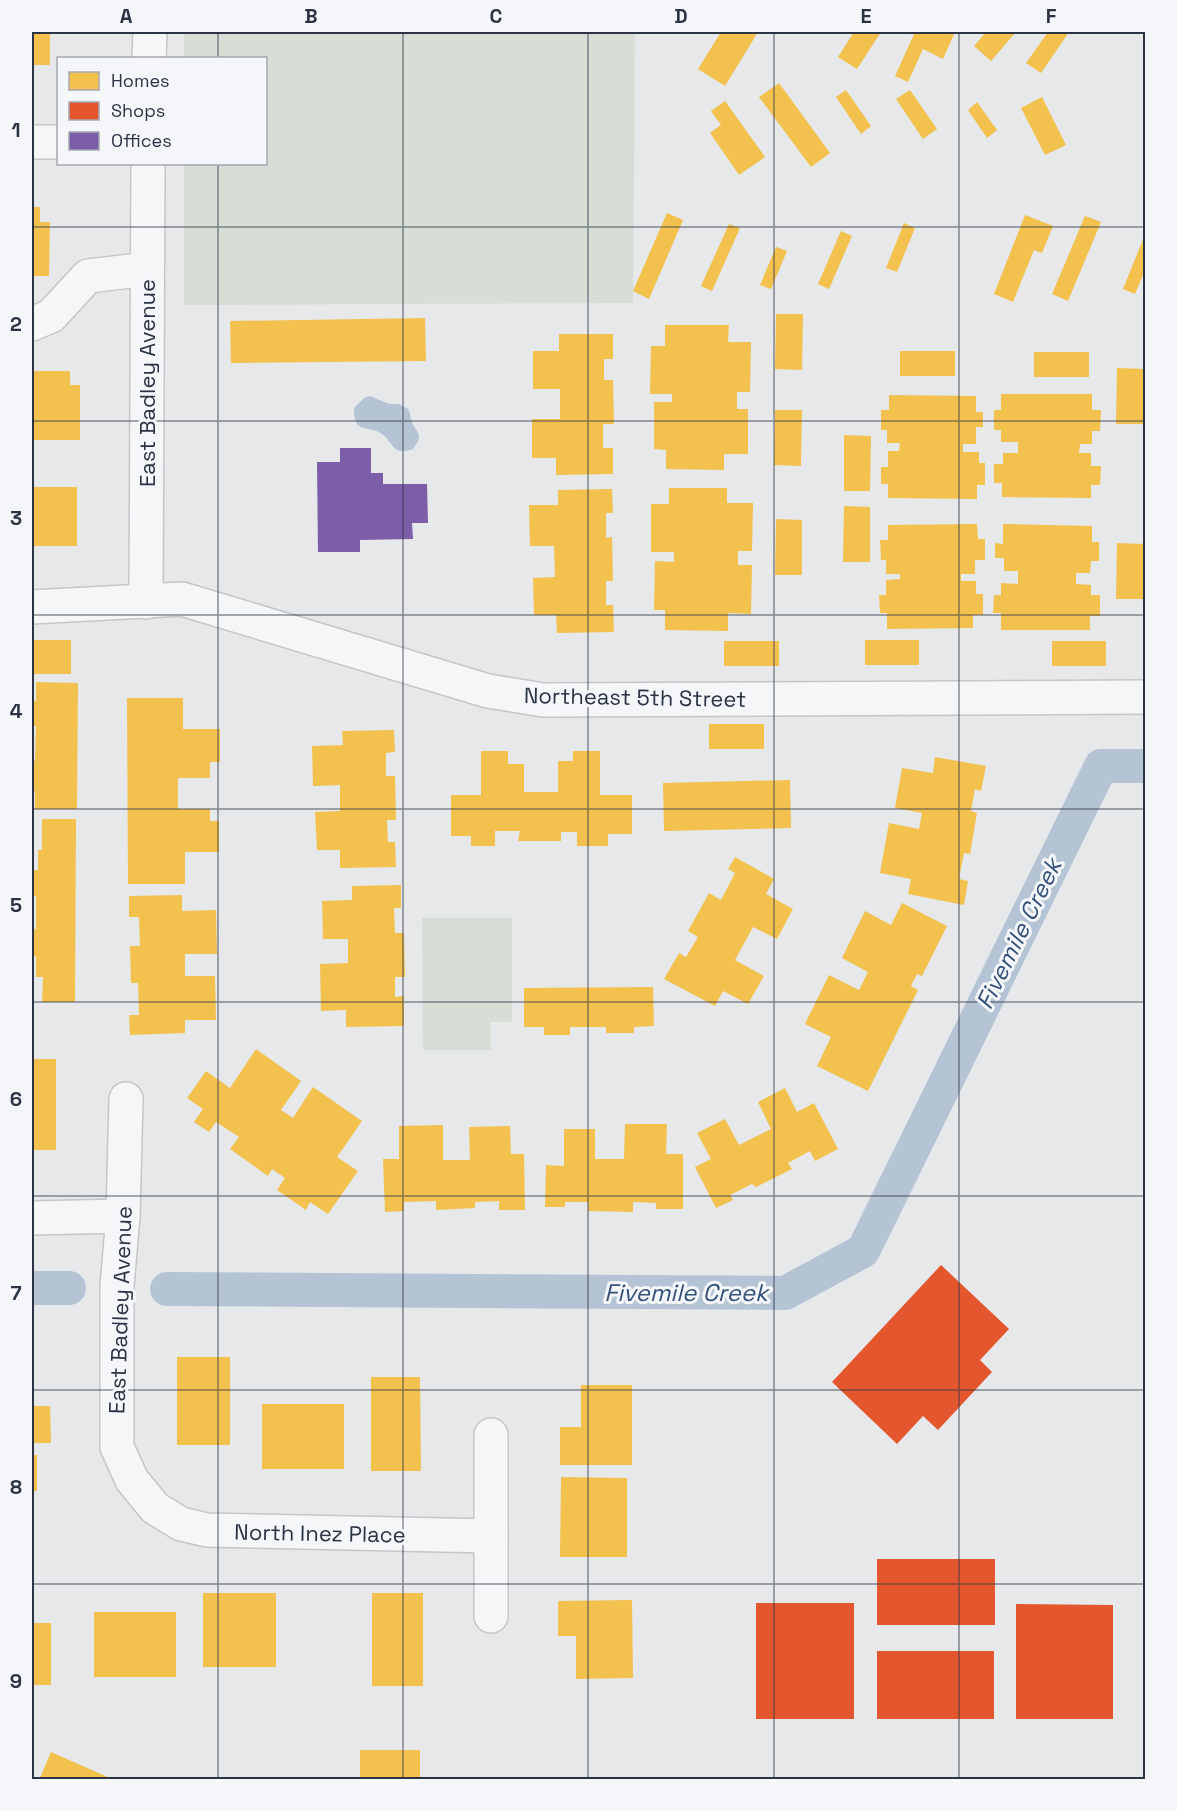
<svg xmlns="http://www.w3.org/2000/svg" width="1177" height="1811" font-family="'Space Grotesk',sans-serif">
<style>
.green{fill:#d6ded6}
.water{fill:#b4c4d5}
.homes{fill:#f2c14e}
.shops{fill:#e4572e}
.offices{fill:#7b5ea7}
.lines{fill:none;stroke-linecap:round;stroke-linejoin:round}
.canal{stroke:#b4c4d5;stroke-width:34}
.minor-casing{stroke:#c4c6c8;stroke-width:36}
.minor{stroke:#f5f6f7;stroke-width:33}
.grid{fill:none;stroke:#2b3445;stroke-width:1.5;stroke-opacity:0.55}
.labels{text-anchor:middle;stroke-width:6;stroke-linejoin:round;paint-order:stroke}
.street-label{font-size:22px;fill:#2b3445;stroke:#f4f6f9}
.water-label{font-size:24px;font-style:italic;fill:#34527a;stroke:#f4f6f9}
.neatline{fill:none;stroke:#2b3445;stroke-width:2}
.grid-label{font-size:20px;text-anchor:middle;font-weight:bold;fill:#2b3445}
</style>
<rect width="100%" height="100%" fill="#e6e8ea"/>
<g class="green">
<path d="M184 32H635L633 303 184 305V164H266V58H184Z"/>
<path d="M422 918H512V1022H490L491 1050H423Z"/>
</g>
<path class="water" d="M370 396 389 404H399L408 409C410 412 410 416 411 420 416 433 425 434 413 449 392 456 395 444 382 434 366 424 354 435 354 408L364 398Z"/>
<g class="homes">
<rect x="32" y="32" width="18" height="33"/>
<path d="M721 32H758L725 86 698 69Z"/>
<path d="M854 32H881L857 69 838 57Z"/>
<path d="M915 32H955L943 59 923 49 908 82 895 76Z"/>
<path d="M986 32H1016L991 61 974 46Z"/>
<path d="M1048 32H1069L1041 73 1026 63Z"/>
<path d="M779 83 830 153 811 167 759 97Z"/>
<path d="M846 90 871 126 861 134 836 97Z"/>
<path d="M910 90 937 129 923 139 896 99Z"/>
<path d="M1042 97 1066 145 1045 155 1021 108Z"/>
<path d="M725 101 765 157 739 175 710 133 721 125 711 111Z"/>
<path d="M977 102 997 130 987 138 968 110Z"/>
<path d="M32 207H40V222H50L49 276H32Z"/>
<path d="M667 213 683 220 649 299 633 291Z"/>
<path d="M1025 215 1053 226 1042 253 1034 250 1013 302 994 294Z"/>
<path d="M1085 216 1101 222 1068 301 1052 294Z"/>
<path d="M904 223 915 228 897 272 886 268Z"/>
<path d="M729 224 740 228 712 291 701 286Z"/>
<path d="M841 231 852 236 829 289 818 284Z"/>
<path d="M1146 232V268L1135 294 1123 289Z"/>
<path d="M776 247 787 251 771 289 760 285Z"/>
<path d="M776 314H803L802 370 775 369Z"/>
<path d="M425 318 426 361 231 363 230 321Z"/>
<path d="M665 325H729L728 342H751L750 392H737V409H748V454H724V470L666 469V450L654 449V402H672V394H650L651 346H665Z"/>
<path d="M559 334H613V359H604V380H613L614 424H603V448H613V474L556 475V458H532V419H560V389H533V351H559Z"/>
<rect x="900" y="351" width="55" height="25"/>
<rect x="1034" y="352" width="55" height="25"/>
<path d="M1117 368 1144 369 1143 424H1116Z"/>
<path d="M32 371H70V385H80V440H32Z"/>
<path d="M1001 394H1092V410H1101L1100 431H1092V444H1080L1079 453H1091V466H1101L1100 485H1091V498L1002 497V483H994V464H1003V453H1018V442H1001V430H994V410H1001Z"/>
<path d="M889 395 976 396V412H983V427H976V444H963V452H979V463H985V485H977V499L888 498V484H881V467H888V451H899L900 443H887V430H881V410H889Z"/>
<path d="M775 410H802L801 466 774 465Z"/>
<path d="M844 435 871 436 870 491H844Z"/>
<rect x="32" y="487" width="45" height="59"/>
<path d="M669 488H727V503H753L752 551H738V565H752L751 614 728 613V631L665 630V610H654L655 561 674 562V552H651V504H669Z"/>
<path d="M612 489 613 513H606V538L612 537 613 581H606V605H613L614 632 557 633 556 615H534L533 578 555 577 554 546H530L529 505H558V490Z"/>
<path d="M844 506 870 507V562H843Z"/>
<path d="M776 519 802 520V575H775Z"/>
<path d="M977 524 978 539H985V560H975V574H961V581H976V594H983V615H973V628L887 629V613H880L879 595H886V580L900 579V574H886V560H881L880 540H888V525Z"/>
<path d="M1003 524 1092 526V542H1099V561H1091L1090 573H1076V584L1091 585V595H1100V616H1090V630H1001V613H993L994 595H1001V583L1018 584V571H1004V558H995V543L1003 544Z"/>
<path d="M1117 543 1144 544 1143 599H1116Z"/>
<rect x="32" y="640" width="39" height="34"/>
<rect x="865" y="640" width="54" height="25"/>
<rect x="724" y="641" width="55" height="25"/>
<rect x="1052" y="641" width="54" height="25"/>
<path d="M36 682 78 683 77 809H35V791H32V761H35L36 726H32V701H36Z"/>
<path d="M127 698H183V729H220V762H210V778H178V809H210V821H219V852H185V884H128Z"/>
<rect x="709" y="724" width="55" height="25"/>
<path d="M394 730 395 752 386 753V776H395L396 820H387L388 842H395L396 867 340 868V850H317L315 812 340 811V785L313 786 312 746 343 745 342 731Z"/>
<path d="M481 751H508V764H524V792H558V761H573V751H600V795H632V834H608V846H577V832H561V841H518L520 831H495V846H471V836H451V795H481Z"/>
<path d="M935 757 986 766 981 791 975 789 971 811 977 813 970 854 964 853 959 879 968 881 964 905 908 894 911 879 880 873 889 823 919 829 922 813 895 808 902 768 933 773Z"/>
<path d="M790 780 791 828 664 831 663 783Z"/>
<path d="M42 819H76L75 1002H42L43 977H36V956H32V929H36V896H32V870H38V850H42Z"/>
<path d="M735 857 774 879 766 894 793 909 777 939 753 927 735 960 764 976 748 1004 723 991 715 1006 664 979 679 953 686 957 698 937 688 931 709 893 721 900 735 873 728 869Z"/>
<path d="M401 885V908H394L395 933H404L405 977H395V997L404 996V1026L346 1027V1010L321 1011 320 964 348 963V939H323L322 901 352 900V886Z"/>
<path d="M182 895V911L216 910 217 954H185V976H215L216 1020H185V1033L130 1035 129 1015H139L138 983H131L130 946H140L139 917H129V896Z"/>
<path d="M902 903 947 926 922 976 917 974 911 986 918 990 868 1091 817 1066 831 1037 805 1024 829 975 859 990 868 972 842 958 865 911 891 925Z"/>
<path d="M653 987 654 1026 634 1027V1033H606V1027H570V1035H544V1027H524V988Z"/>
<path d="M256 1049 301 1081 281 1110 293 1118 313 1087 362 1121 337 1157 358 1171 328 1214 310 1202 306 1210 277 1190 285 1178 272 1169 268 1176 230 1149 239 1137 216 1122 209 1132 194 1122 203 1109 187 1098 206 1071 230 1088Z"/>
<rect x="32" y="1059" width="24" height="91"/>
<path d="M785 1088 797 1112 814 1103 838 1149 815 1161 810 1151 788 1163 792 1169 756 1187 752 1184 730 1195 733 1200 716 1208 695 1167 711 1159 697 1133 725 1119 739 1145 771 1129 758 1102Z"/>
<path d="M625 1124H667L666 1154H683V1209H656V1203L633 1202V1212L588 1211V1202H565V1207H545L546 1165 564 1166V1129H595V1159H624Z"/>
<path d="M443 1125V1160H470L469 1127 510 1126 511 1154H524L525 1210H499V1201L475 1202V1208L436 1210V1201L404 1202V1211L385 1212 383 1159H399V1126Z"/>
<rect x="177" y="1357" width="53" height="88"/>
<path d="M371 1377H420L421 1471H371Z"/>
<path d="M581 1385H632V1465H560V1427H581Z"/>
<rect x="262" y="1404" width="82" height="65"/>
<path d="M32 1406H50L51 1443H32Z"/>
<rect x="32" y="1455" width="5" height="36"/>
<path d="M561 1477 627 1478V1557H560Z"/>
<rect x="203" y="1593" width="73" height="74"/>
<rect x="372" y="1593" width="51" height="93"/>
<path d="M632 1600 633 1678 576 1679V1636H558V1601Z"/>
<rect x="94" y="1612" width="82" height="65"/>
<rect x="32" y="1623" width="19" height="62"/>
<rect x="360" y="1750" width="60" height="30"/>
<path d="M51 1752 110 1778V1780H39Z"/>
</g>
<g class="shops">
<path d="M941 1265 1009 1329 980 1360 992 1372 938 1430 923 1416 897 1444 832 1382Z"/>
<rect x="877" y="1559" width="118" height="66"/>
<rect x="756" y="1603" width="98" height="116"/>
<path d="M1016 1604 1113 1605V1719H1016Z"/>
<rect x="877" y="1651" width="117" height="68"/>
</g>
<path class="offices" d="M340 448H371V473H383V484H427L428 523H412L413 539 360 540V552H318L317 462H340Z"/>
<g class="lines">
<g class="canal">
<path d="M32 1288H69"/>
<path d="M167 1289 785 1293 863 1251 1101 766H1146"/>
</g>
<defs>
<g id="minor">
<path d="M149 58 150 32"/>
<path d="M32 142H58"/>
<path d="M32 324 51 316 88 276 147 269"/>
<path d="M146 602 148 164"/>
<path d="M32 607 182 599 488 691 543 700 1146 697"/>
<path d="M126 1099 123 1216 117 1286V1447L132 1480 155 1508 181 1524 207 1530 491 1536"/>
<path d="M32 1218 123 1216"/>
<path d="M491 1435V1616"/>
</g>
</defs>
<use href="#minor" class="minor-casing"/>
<use href="#minor" class="minor"/>
</g>
<path class="grid" d="M218 32V58M403 32V1780M588 32V1780M774 32V1780M959 32V1780M218 164V1780M32 227H1146M32 421H1146M32 615H1146M32 809H1146M32 1002H1146M32 1196H1146M32 1390H1146M32 1584H1146"/>
<g class="labels">
<g class="street-label">
<text transform="translate(147 383) rotate(-90)" y="8">East Badley Avenue</text>
<text transform="translate(635 697) rotate(1)" y="8">Northeast 5th Street</text>
<text transform="translate(120 1310) rotate(-88)" y="8">East Badley Avenue</text>
<text transform="translate(320 1533) rotate(1)" y="8">North Inez Place</text>
</g>
<g class="water-label">
<text transform="translate(1019 934) rotate(-64)" y="8">Fivemile Creek</text>
<text x="686" y="1301">Fivemile Creek</text>
</g>
</g>
<rect width="1177" height="1811" fill="none" stroke="#f4f6f9" stroke-width="66"/>
<rect x="57" y="57" width="210" height="108" fill="#f4f6f9" stroke="#a4a8b1" stroke-width="1.5"/>
<rect x="69" y="72" width="30" height="18" fill="#f2c14e" stroke="#a4a8b1" stroke-width="1.5"/>
<text x="111" y="87" font-size="18" fill="#2b3445">Homes</text>
<rect x="69" y="102" width="30" height="18" fill="#e4572e" stroke="#a4a8b1" stroke-width="1.5"/>
<text x="111" y="117" font-size="18" fill="#2b3445">Shops</text>
<rect x="69" y="132" width="30" height="18" fill="#7b5ea7" stroke="#a4a8b1" stroke-width="1.5"/>
<text x="111" y="147" font-size="18" fill="#2b3445">Offices</text>
<rect x="33" y="33" width="1111" height="1745" class="neatline"/>
<g class="grid-label">
<text x="126" y="23">A</text>
<text x="311" y="23">B</text>
<text x="496" y="23">C</text>
<text x="681" y="23">D</text>
<text x="866" y="23">E</text>
<text x="1051" y="23">F</text>
<text x="16" y="137">1</text>
<text x="16" y="331">2</text>
<text x="16" y="525">3</text>
<text x="16" y="718">4</text>
<text x="16" y="912">5</text>
<text x="16" y="1106">6</text>
<text x="16" y="1300">7</text>
<text x="16" y="1494">8</text>
<text x="16" y="1688">9</text>
</g>
</svg>
